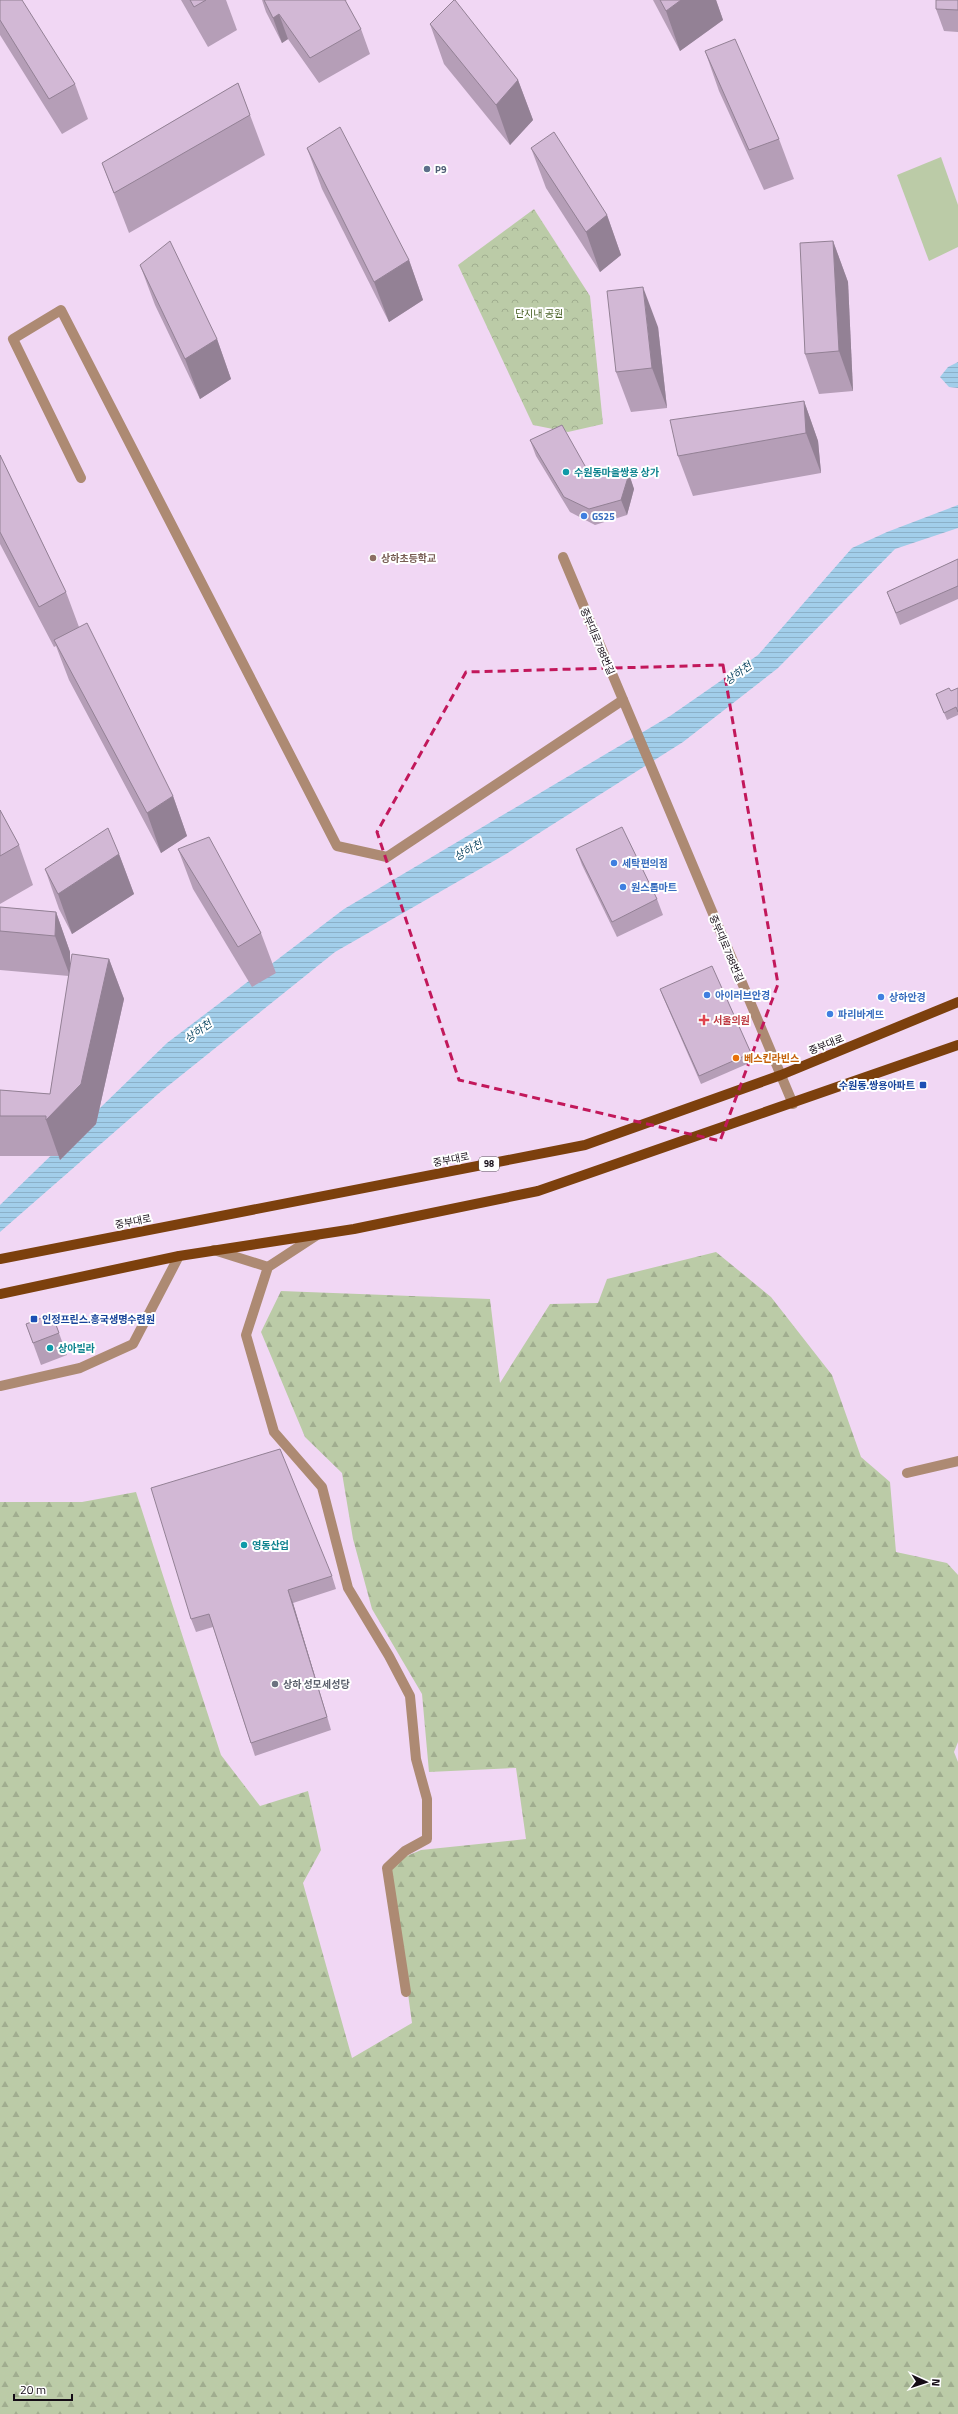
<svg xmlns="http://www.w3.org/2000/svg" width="958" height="2414" font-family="'Titillium Web','Noto Sans KR',sans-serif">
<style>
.forest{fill:url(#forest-firs)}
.park{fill:url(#park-crowns)}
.pitch{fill:#bbcba7}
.water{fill:url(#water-rules)}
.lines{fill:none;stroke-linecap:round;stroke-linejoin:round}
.street{stroke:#ad8a73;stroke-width:10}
.primary{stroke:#7c400d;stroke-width:10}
.wall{fill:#b59eb7}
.shaded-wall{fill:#938195}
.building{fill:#d2b8d5;stroke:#938195}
.marked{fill:none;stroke:#c2185b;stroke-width:3;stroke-dasharray:8 5;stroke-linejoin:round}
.service-dot{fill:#5c6f8a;stroke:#fff;stroke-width:1.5}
.culture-dot{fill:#0f9aa8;stroke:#fff;stroke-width:1.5}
.shop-dot{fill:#3f7fe0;stroke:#fff;stroke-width:1.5}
.education-dot{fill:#8d6e63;stroke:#fff;stroke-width:1.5}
.health-dot{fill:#e0444e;stroke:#fff;stroke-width:1.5}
.food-dot{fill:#e8710a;stroke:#fff;stroke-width:1.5}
.transit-dot{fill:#1a4fb4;stroke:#fff;stroke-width:1.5}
.worship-dot{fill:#6b7280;stroke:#fff;stroke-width:1.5}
.labels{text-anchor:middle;stroke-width:4;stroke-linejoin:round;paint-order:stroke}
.shield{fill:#fff;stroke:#5b555c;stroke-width:1}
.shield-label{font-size:9px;font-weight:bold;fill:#150c16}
.service-label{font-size:10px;font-weight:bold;fill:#4e5e75;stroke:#fff;text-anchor:start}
.park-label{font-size:10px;fill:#486024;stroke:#fff}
.culture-label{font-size:10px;font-weight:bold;fill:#0d838f;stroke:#fff;text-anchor:start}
.shop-label{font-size:10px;font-weight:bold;fill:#366cbe;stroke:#fff;text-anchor:start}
.education-label{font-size:10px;font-weight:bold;fill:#785e54;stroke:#fff;text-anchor:start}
.street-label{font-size:10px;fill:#150c16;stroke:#fff}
.health-label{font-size:10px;font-weight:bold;fill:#be3a42;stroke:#fff;text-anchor:start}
.food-label{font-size:10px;font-weight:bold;fill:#c56008;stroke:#fff;text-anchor:start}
.transit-label{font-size:10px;font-weight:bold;fill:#164399;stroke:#fff;text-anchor:end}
.worship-label{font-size:10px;font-weight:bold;fill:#5b616d;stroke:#fff;text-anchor:start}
.water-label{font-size:11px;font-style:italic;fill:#134b66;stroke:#fff}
</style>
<defs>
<pattern id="forest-firs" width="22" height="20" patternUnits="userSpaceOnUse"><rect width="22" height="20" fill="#bbcba7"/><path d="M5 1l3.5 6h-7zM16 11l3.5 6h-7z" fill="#a0ad8f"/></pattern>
<pattern id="park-crowns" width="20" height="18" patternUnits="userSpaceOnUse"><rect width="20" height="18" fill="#bbcba7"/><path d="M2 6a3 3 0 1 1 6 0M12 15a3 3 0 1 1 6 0" fill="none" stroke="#a0ad8f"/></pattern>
<pattern id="water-rules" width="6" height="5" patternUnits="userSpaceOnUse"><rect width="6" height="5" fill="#a2ceea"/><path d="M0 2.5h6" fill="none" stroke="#8bb0c8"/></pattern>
</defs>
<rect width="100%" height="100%" fill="#f1d7f4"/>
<path class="forest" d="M716 1252 771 1297 832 1375 861 1457 890 1482 896 1552 947 1563 958 1575V1742L954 1752 958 1762V2414H0V1502H82L136 1492 221 1755 260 1806 308 1791 321 1850 303 1883 352 2058 412 2023 390 1863 421 1850 526 1839 516 1768 429 1772 422 1694 372 1609 353 1539 342 1473 305 1437 261 1332 281 1291 490 1299 500 1383 550 1304 598 1303 607 1279Z"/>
<path class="park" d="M534 209 590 296 603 424 568 432 533 425 458 265Z"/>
<path class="pitch" d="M941 157 958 205V247L929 261 897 175Z"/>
<g class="water">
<path d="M958 362V388L949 387 940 377 948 367Z"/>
<path d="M958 505V528L895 549 778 668 683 742 506 854 335 952 158 1094 0 1232V1205L167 1043 344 909 670 716 758 655 852 548 887 532Z"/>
</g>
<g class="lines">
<g class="street">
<path d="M81 478 13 339 61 310 337 846 387 857 623 700"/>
<path d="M563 557 793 1104"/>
<path d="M317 1235 268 1267 246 1335 274 1432 322 1487 348 1588 389 1656 410 1696 416 1759 427 1799V1839L405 1851 387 1868 406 1992"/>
<path d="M214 1250 268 1267"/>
<path d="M0 1386 80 1368 133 1344 179 1256"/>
<path d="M907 1473 958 1461"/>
</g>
<g class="primary">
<path d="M0 1259 585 1145 781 1075 958 1002"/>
<path d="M0 1294 179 1256 354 1229 538 1191 958 1045"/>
</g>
</g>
<g class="wall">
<path d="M0 0 75 84 88 119 62 134 0 35Z"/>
<path d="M181 0H226L237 30 208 47Z"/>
<path d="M262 0H347L345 1 361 29 370 54 319 83 288 39 282 43 266 12Z"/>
<path d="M653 0H716L723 20 680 51Z"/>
<path d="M958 0V32L944 31 936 9Z"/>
<path d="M430 24 518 80 533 120 510 145 444 64Z"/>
<path d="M705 51 779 139 794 179 764 190 719 91Z"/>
<path d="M238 83 265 155 129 233 102 163Z"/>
<path d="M307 148 409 260 423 300 389 322 322 189Z"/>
<path d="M531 148 607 215 621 255 600 272 546 188Z"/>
<path d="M833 241 848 282 853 391 819 394 805 354Z"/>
<path d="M140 265 217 339 231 379 200 399 155 305Z"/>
<path d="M658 327 667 408 631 412 616 372Z"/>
<path d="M804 401 818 441 821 473 693 496 678 456Z"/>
<path d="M530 440 589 473 629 474 634 489 627 515 595 525 570 512 536 456Z"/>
<path d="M0 455 66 592 79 627 173 796 187 836 161 853 69 680 56 646 54 647 0 544Z"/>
<path d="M958 559V599L900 625 887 592Z"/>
<path d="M958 688V715L947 720 936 694 951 691Z"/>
<path d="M0 810 19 845 33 885 0 904Z"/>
<path d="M178 849 261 933 276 973 252 987 193 889Z"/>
<path d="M576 849 657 899 663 915 617 937 582 865Z"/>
<path d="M119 854 134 894 72 934 59 909 45 869Z"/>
<path d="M0 907 56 912 70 952V969L109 959 124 999 96 1124 60 1160 59 1156H0V1090L50 1094 69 976 0 970Z"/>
<path d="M660 989 751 1053 754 1061 701 1084 663 997Z"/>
<path d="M52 1314 67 1355 41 1365 26 1324Z"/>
<path d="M332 1576 336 1589 293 1603 331 1730 255 1756 213 1627 196 1632 191 1619Z"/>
</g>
<g class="shaded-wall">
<path d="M681 0H716L723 20 680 51 666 11Z"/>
<path d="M279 14 288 39 282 43 273 18Z"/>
<path d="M518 80 533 120 510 145 496 105Z"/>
<path d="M607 215 621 255 600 272 586 232Z"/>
<path d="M833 241 848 282 853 391 839 351Z"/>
<path d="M409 260 423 300 389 322 374 282Z"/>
<path d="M643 287 658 327 667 408 652 368Z"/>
<path d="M217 339 231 379 200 399 185 359Z"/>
<path d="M804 401 818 441 821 473 806 433Z"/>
<path d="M629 474 634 489 627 515 621 500Z"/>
<path d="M173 796 187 836 161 853 147 813Z"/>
<path d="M119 854 134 894 72 934 58 894Z"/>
<path d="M56 912 70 952V976L55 936Z"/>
<path d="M109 959 124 999 96 1124 60 1160 46 1120Z"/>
<path d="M288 1590 293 1603 331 1730 327 1717Z"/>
</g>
<g class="building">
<path d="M0 0H22L75 84 49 99 0 20Z"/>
<path d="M190 0H206L194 7Z"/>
<path d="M264 0H345L361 29 310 58 279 14 273 18Z"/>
<path d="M454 0H455L518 80 496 105 430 24Z"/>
<path d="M660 0H681L666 11Z"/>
<path d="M936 0H958V10L936 9Z"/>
<path d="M735 39 779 139 749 150 705 51Z"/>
<path d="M238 83 250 115 114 193 102 163Z"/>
<path d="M340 127 409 260 374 282 307 148Z"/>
<path d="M554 132 607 215 586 232 531 148Z"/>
<path d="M170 241 217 339 185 359 140 265Z"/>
<path d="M833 241 839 351 805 354 800 243Z"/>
<path d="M643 287 652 368 616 372 607 291Z"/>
<path d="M804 401 806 433 678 456 670 420Z"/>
<path d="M562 425 589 473 629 474 621 500 589 509 564 497 530 440Z"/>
<path d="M0 455 66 592 39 607 0 532Z"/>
<path d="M958 559V586L896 613 887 592Z"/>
<path d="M87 623 173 796 147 813 54 640Z"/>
<path d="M949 688 951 691 958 688V712L956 707 944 713 936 694Z"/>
<path d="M0 810 19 845 0 856Z"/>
<path d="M622 827 657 899 612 922 576 849Z"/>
<path d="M108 828 119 854 58 894 45 869Z"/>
<path d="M209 837 261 933 238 947 178 849Z"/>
<path d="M0 907 56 912 55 936 0 931Z"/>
<path d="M72 954 109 959 81 1084 46 1120V1116H0V1090L50 1094Z"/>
<path d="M712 966 751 1053 699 1076 660 989Z"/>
<path d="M52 1314 59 1333 33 1343 26 1324Z"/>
<path d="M280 1449 332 1576 288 1590 327 1717 251 1743 209 1614 191 1619 151 1488Z"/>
</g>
<path class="marked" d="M723 665 778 984 720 1141 459 1080 377 832 466 672Z"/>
<circle class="service-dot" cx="427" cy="169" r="4"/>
<g class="culture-dot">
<circle cx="566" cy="472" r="4"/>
<circle cx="50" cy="1348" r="4"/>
<circle cx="244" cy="1545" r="4"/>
</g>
<g class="shop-dot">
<circle cx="584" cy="516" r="4"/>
<circle cx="614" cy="863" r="4"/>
<circle cx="623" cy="887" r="4"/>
<circle cx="707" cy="995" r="4"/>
<circle cx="881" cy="997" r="4"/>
<circle cx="830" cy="1014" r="4"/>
</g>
<circle class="education-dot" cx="373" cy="558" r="4"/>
<path class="health-dot" d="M702 1014h4v4h4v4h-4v4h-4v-4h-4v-4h4z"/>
<circle class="food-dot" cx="736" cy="1058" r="4"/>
<g class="transit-dot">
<rect x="919" y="1081" width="8" height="8" rx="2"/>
<rect x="30" y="1315" width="8" height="8" rx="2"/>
</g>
<circle class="worship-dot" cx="275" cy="1684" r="4"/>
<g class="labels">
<rect class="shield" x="479" y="1157" width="20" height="14" rx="3"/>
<g class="shield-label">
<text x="489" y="1167">98</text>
</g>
<g class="service-label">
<text x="435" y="173">P9</text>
</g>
<g class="park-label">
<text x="539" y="317">단지내 공원</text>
</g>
<g class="culture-label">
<text x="574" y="476">수원동마을쌍용 상가</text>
<text x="58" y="1352">상아빌라</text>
<text x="252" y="1549">영동산업</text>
</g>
<g class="shop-label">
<text x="592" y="520">GS25</text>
<text x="622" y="867">세탁편의점</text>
<text x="631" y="891">원스톱마트</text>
<text x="715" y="999">아이러브안경</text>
<text x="889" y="1001">상하안경</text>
<text x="838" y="1018">파리바게뜨</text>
</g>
<g class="education-label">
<text x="381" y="562">상하초등학교</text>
</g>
<g class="street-label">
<text transform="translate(598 641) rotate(67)" y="4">중부대로788번길</text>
<text transform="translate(727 948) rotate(67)" y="4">중부대로788번길</text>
<text transform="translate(826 1044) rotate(-22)" y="4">중부대로</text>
<text transform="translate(451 1159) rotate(-11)" y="4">중부대로</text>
<text transform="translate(133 1221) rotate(-11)" y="4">중부대로</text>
</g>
<g class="health-label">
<text x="713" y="1024">서울의원</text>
</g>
<g class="food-label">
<text x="744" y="1062">베스킨라빈스</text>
</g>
<g class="transit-label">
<text x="915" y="1089">수원동.쌍용아파트</text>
<text x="42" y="1323" text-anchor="start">인정프린스.흥국생명수련원</text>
</g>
<g class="worship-label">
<text x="283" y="1688">상하 성모세성당</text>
</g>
<g class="water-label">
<text transform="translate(738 673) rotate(-36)" y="4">상하천</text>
<text transform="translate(468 850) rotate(-30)" y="4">상하천</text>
<text transform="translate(198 1031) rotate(-36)" y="4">상하천</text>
</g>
</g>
<g transform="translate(926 2382) rotate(93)" stroke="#ffffff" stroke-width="3" paint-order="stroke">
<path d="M0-3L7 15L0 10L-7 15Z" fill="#150c16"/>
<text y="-6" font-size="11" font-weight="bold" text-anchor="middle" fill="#150c16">N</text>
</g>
<path d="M14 2394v6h58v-6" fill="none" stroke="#150c16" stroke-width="2"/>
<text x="20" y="2394" font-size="12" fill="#150c16" stroke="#ffffff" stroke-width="3" paint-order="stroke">20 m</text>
</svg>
